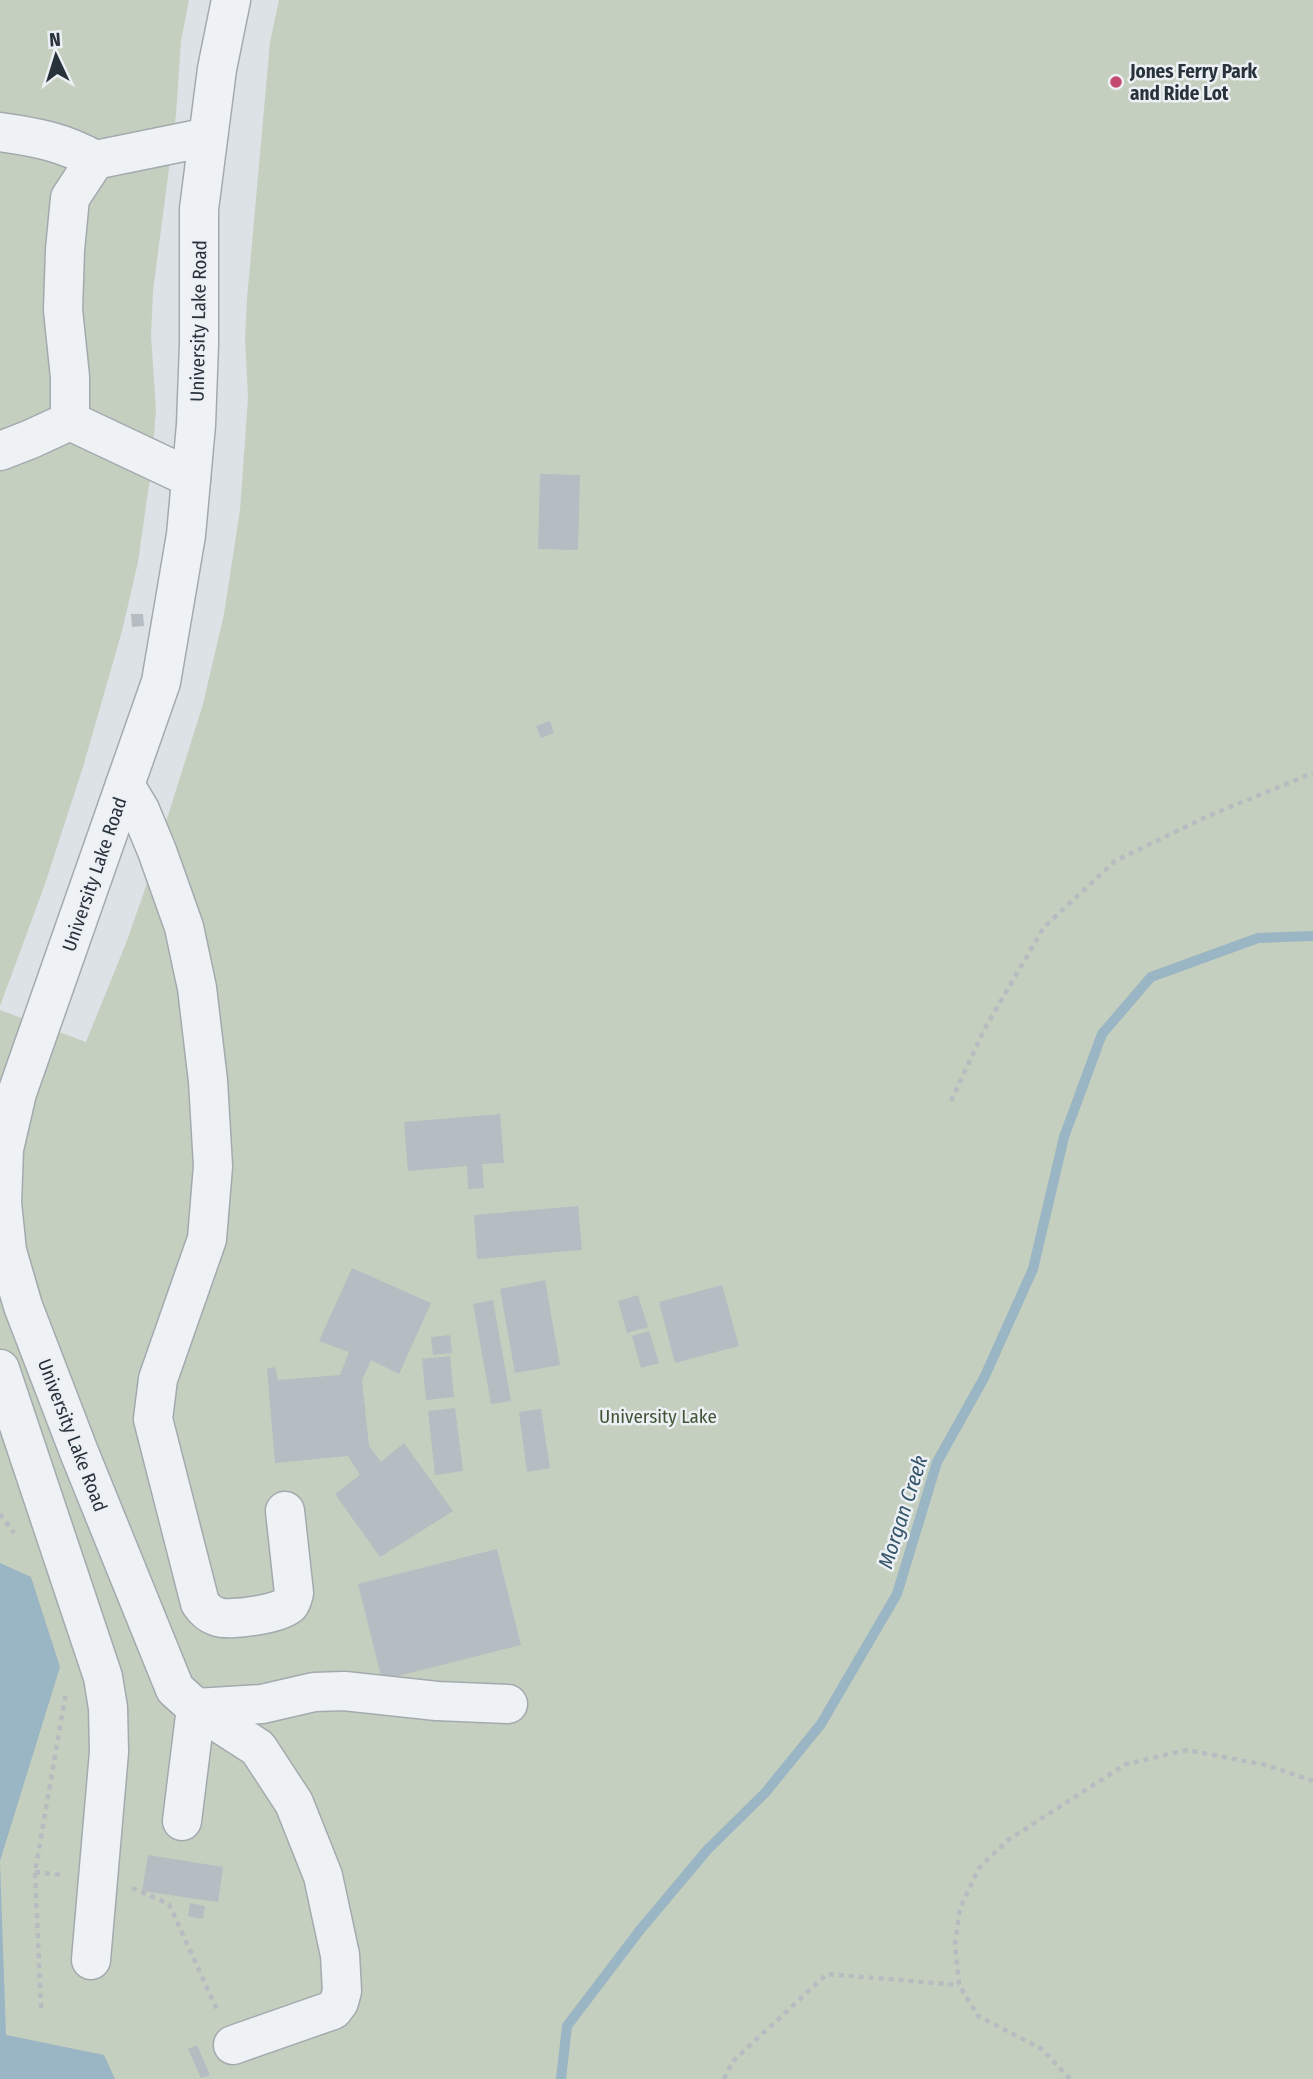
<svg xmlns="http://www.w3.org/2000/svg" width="1313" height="2079" font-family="'Fira Sans Condensed',sans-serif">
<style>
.green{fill:#c5cfbf}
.water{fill:#9ab5c3}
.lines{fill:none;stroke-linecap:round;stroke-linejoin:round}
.stream{stroke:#9ab5c3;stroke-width:10}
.building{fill:#b5bcc2}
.minor-casing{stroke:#a3aaaf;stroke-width:41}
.path{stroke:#b7bcc0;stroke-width:4.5;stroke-dasharray:5 5;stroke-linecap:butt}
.minor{stroke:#eff2f4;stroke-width:38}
.poi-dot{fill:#c34a6f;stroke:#ecf0f4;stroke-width:2.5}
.labels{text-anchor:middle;stroke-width:5;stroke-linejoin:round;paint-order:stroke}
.poi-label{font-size:19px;font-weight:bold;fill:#28323b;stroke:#ecf0f4;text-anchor:start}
.street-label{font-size:19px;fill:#28323b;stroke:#ecf0f4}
.park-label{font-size:19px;fill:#415536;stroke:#ecf0f4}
.water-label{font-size:21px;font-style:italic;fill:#35566b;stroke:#ecf0f4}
</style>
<rect width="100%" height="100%" fill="#dde2e6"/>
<g class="green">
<path d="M0 0H189L181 41 176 115 153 291 151 336 156 410 151 471 138 562 122 631 83 767 44 887 0 1006Z"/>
<path d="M279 0H1313V2079H0V1010L86 1042 126 943 144 892 203 704 224 614 240 510 248 398 245 337 247 299 270 42Z"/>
</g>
<path class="water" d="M0 1563 31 1577 60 1667 0 1861 6 2035 104 2055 115 2079H0Z"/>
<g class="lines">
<path class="stream" d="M561 2079 567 2026 640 1930 708 1849 765 1793 821 1724 897 1594 937 1462 984 1378 1033 1269 1064 1137 1102 1034 1151 977 1258 938 1313 936"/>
</g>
<g class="building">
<path d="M540 474 580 475 578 550 538 549Z"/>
<path d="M131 614H143L144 626 132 627Z"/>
<path d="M550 721 554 733 541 738 536 726Z"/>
<path d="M500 1114 504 1163 482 1164 484 1188 468 1189 467 1166 408 1171 404 1122Z"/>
<path d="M578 1206 582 1250 477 1259 474 1215Z"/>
<path d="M352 1268 431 1303 399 1374 371 1360 362 1380 369 1446 381 1462 404 1443 453 1511 380 1557 335 1494 360 1475 348 1456 275 1463 267 1369 275 1367 278 1380 340 1375 349 1352 319 1341Z"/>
<path d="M545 1280 560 1365 515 1373 500 1289Z"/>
<path d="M722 1285 739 1346 675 1363 659 1302Z"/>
<path d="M638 1295 648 1327 627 1333 618 1301Z"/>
<path d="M493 1300 511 1401 491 1404 473 1304Z"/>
<path d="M649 1331 659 1363 641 1368 632 1336Z"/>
<path d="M450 1335 452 1353 433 1355 431 1337Z"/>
<path d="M450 1356 454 1397 426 1400 422 1359Z"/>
<path d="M455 1408 463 1471 435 1475 428 1411Z"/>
<path d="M541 1409 550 1468 527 1472 519 1412Z"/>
<path d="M497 1549 521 1645 382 1680 358 1584Z"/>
<path d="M148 1855 223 1867 218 1902 142 1891Z"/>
<path d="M190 1903 205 1906 203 1919 188 1916Z"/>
<path d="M197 2045 210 2075 201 2078 188 2049Z"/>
</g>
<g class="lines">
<defs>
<g id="minor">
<path d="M231 0 217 69 199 209V344L196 425 186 535 161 682 17 1093 4 1149 2 1203 7 1251 23 1306 79 1452 175 1689 196 1708 258 1748 294 1803 323 1876 340 1955 342 1991 339 2002 333 2010 233 2045"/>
<path d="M0 132C36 137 63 142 95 160L208 137"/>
<path d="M70 421 191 478"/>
<path d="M0 451 31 439 70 421V377L63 310 65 250 70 198 95 160"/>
<path d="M125 785 140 810 157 851 184 927 197 988 208 1081 213 1166 207 1239 158 1379 153 1419 200 1603C205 1610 209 1614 218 1617 230 1621 281 1614 290 1604 292 1601 293 1597 294 1593L285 1511"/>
<path d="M0 1369 103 1677 108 1708 109 1752 91 1960"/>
<path d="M196 1708 262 1704 314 1692 344 1691 437 1701 508 1704"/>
<path d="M182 1821 196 1708"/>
</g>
</defs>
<use href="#minor" class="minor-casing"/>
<g class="path">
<path d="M951 1101 985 1028 1044 927 1115 861 1208 816 1313 773"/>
<path d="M0 1514 14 1533"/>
<path d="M35 1872 62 1875"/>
<path d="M132 1888 169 1904 218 2012"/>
<path d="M41 2008 35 1872 66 1692"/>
<path d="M724 2079 733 2061 827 1974 959 1985"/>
<path d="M1070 2079 1042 2049 978 2016 959 1985 955 1944 960 1908 979 1868 1008 1840 1126 1764 1187 1750 1266 1765 1313 1781"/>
</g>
<use href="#minor" class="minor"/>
</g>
<circle class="poi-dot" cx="1116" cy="82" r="7"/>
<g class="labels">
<g class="poi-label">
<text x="1130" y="78">Jones Ferry Park<tspan x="1130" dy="22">and Ride Lot</tspan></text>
</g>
<g class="street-label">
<text transform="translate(198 321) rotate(-89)" y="7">University Lake Road</text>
<text transform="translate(94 874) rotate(-71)" y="7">University Lake Road</text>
<text transform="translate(73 1435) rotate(69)" y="7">University Lake Road</text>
</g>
<g class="park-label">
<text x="658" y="1423">University Lake</text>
</g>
<g class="water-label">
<text transform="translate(903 1512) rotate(-72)" y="7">Morgan Creek</text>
</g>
</g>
<g transform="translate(56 56) rotate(356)" stroke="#ecf0f4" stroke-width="5" paint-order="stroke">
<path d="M0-5L12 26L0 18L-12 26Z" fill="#28323b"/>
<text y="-10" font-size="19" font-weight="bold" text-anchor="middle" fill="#28323b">N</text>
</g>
</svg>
